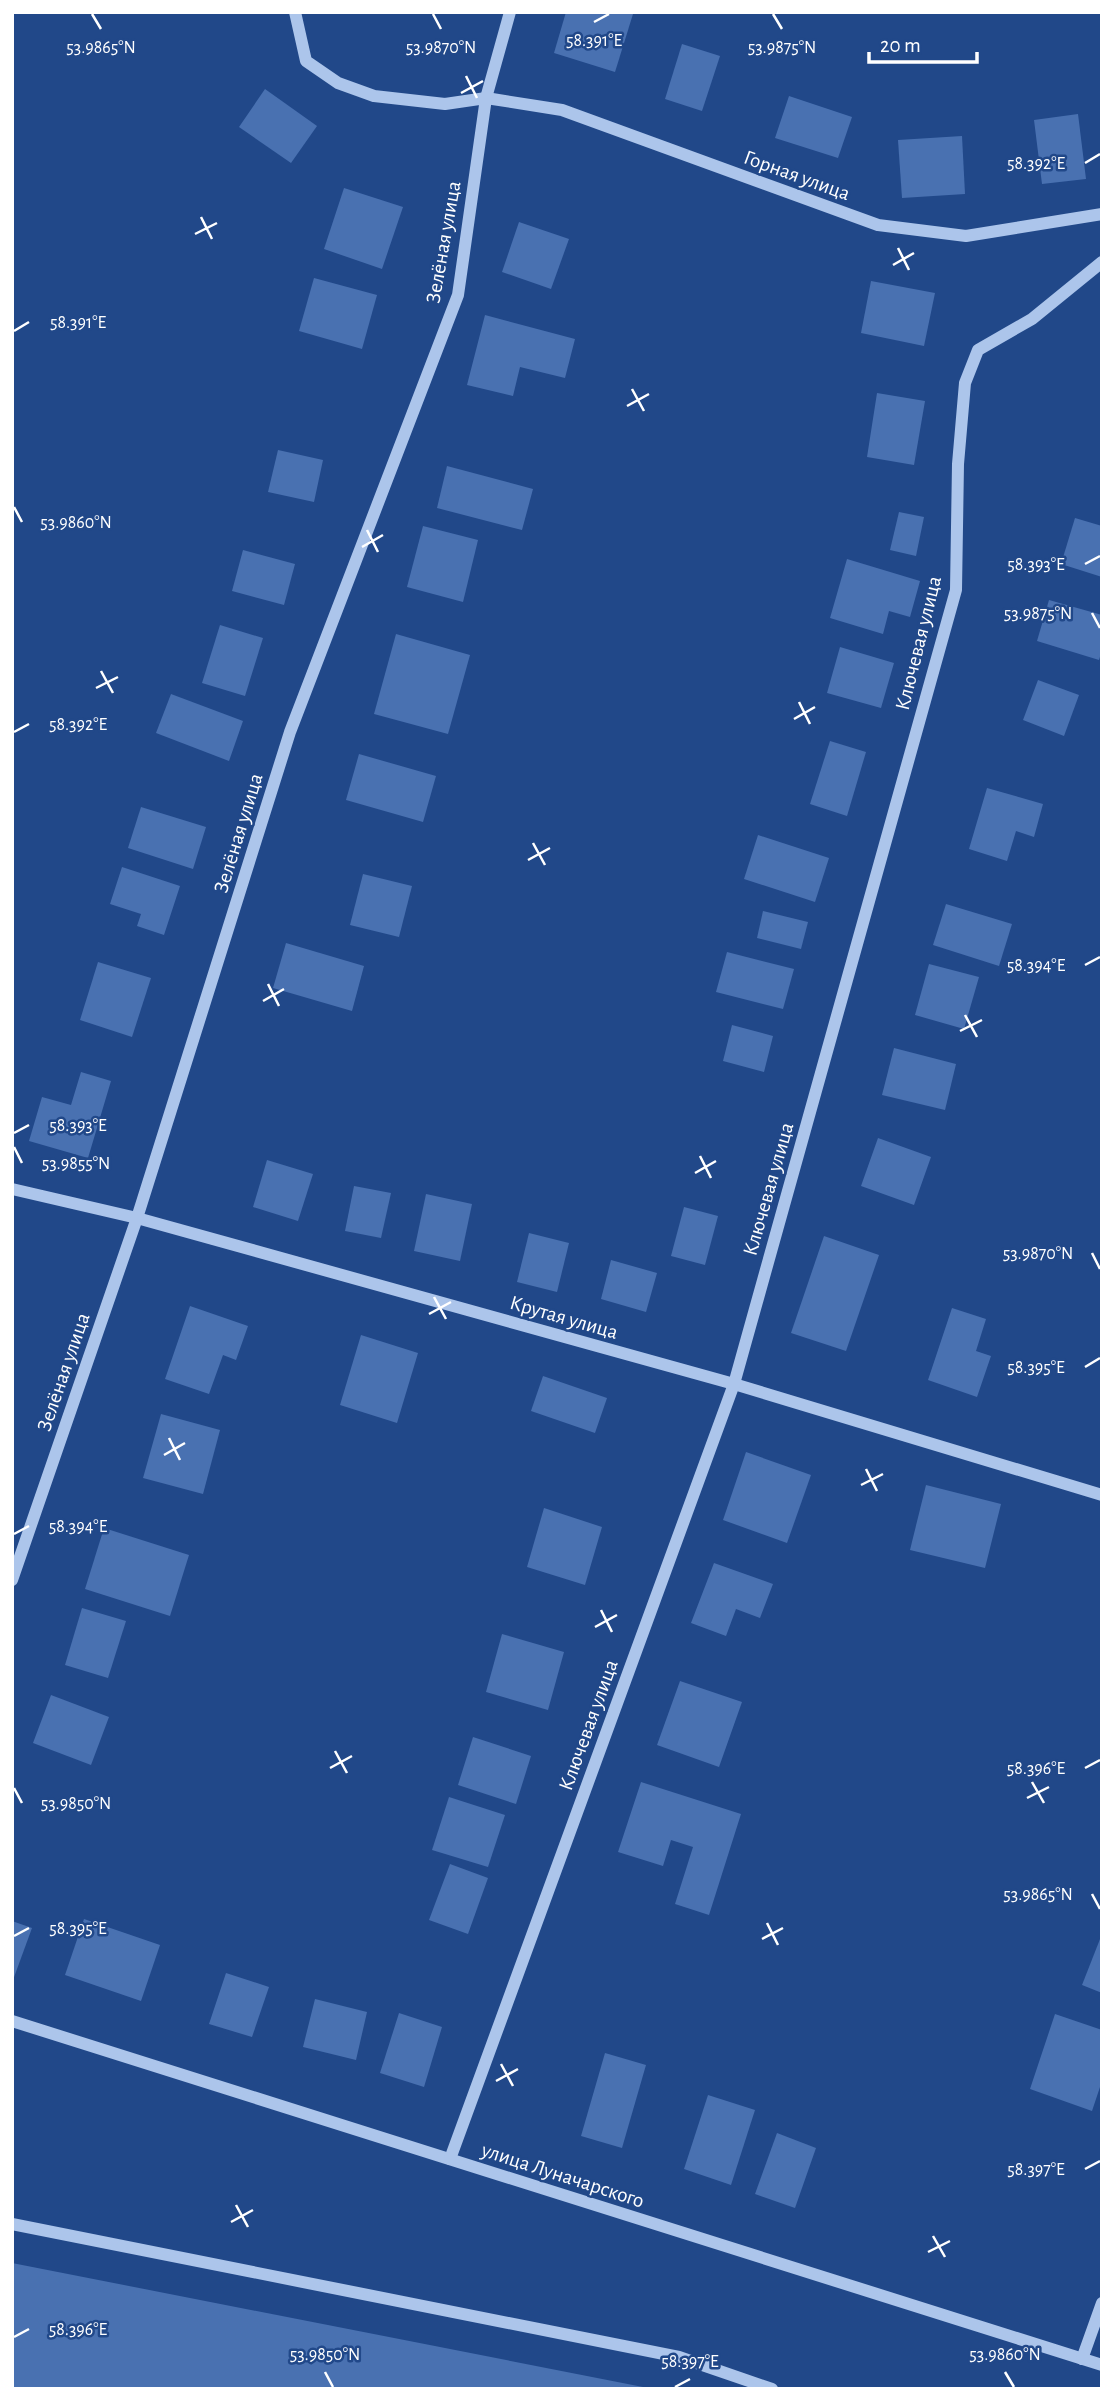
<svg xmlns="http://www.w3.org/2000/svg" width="1114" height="2401" font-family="'Alegreya Sans',sans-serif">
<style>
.building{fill:#4971b1}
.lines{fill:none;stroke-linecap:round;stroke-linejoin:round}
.minor{stroke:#acc5eb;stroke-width:12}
.ticks{fill:none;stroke:#fff;stroke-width:2.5}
.labels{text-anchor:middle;stroke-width:5;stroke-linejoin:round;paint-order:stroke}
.street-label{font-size:21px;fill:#fff;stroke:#214889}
.ticks-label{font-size:18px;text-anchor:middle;fill:#fff;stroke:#214889;stroke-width:5;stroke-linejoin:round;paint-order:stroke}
</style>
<rect width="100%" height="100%" fill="#214889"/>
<g class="building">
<path d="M566 12H625L633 14 615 72 554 53Z"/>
<path d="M682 44 720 56 702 111 665 99Z"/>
<path d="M265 89 317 126 291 163 239 127Z"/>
<path d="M789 96 852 117 838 158 775 138Z"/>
<path d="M1078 114 1086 179 1042 184 1034 120Z"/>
<path d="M962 136 965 194 902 198 898 140Z"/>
<path d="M344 188 403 207 382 269 324 249Z"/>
<path d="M519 222 569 239 551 289 502 272Z"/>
<path d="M314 278 377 295 362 349 299 331Z"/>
<path d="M871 281 935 293 924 346 861 333Z"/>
<path d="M485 315 575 339 565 378 520 367 513 396 467 385Z"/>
<path d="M877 393 925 401 914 465 867 457Z"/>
<path d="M278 450 323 460 314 502 268 492Z"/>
<path d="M447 466 533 489 522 530 437 508Z"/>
<path d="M899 512 924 517 916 556 890 550Z"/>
<path d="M1075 518 1102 526V577L1061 564Z"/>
<path d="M423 526 478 540 463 602 407 587Z"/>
<path d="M243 550 295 564 284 605 232 591Z"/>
<path d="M847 559 920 581 910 617 889 611 883 634 830 618Z"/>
<path d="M1049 600 1102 615V650L1099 660 1037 641Z"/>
<path d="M220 625 263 638 245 696 202 683Z"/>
<path d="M396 634 470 655 448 734 374 714Z"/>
<path d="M840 647 894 663 881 708 827 693Z"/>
<path d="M1038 680 1079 695 1064 736 1023 720Z"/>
<path d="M171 694 243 721 229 761 156 733Z"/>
<path d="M830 741 866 752 847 816 810 804Z"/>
<path d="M359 754 436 776 423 822 346 800Z"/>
<path d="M987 788 1043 804 1034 837 1016 831 1007 861 969 849Z"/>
<path d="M141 807 206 827 193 869 128 848Z"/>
<path d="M758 835 829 858 815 902 744 879Z"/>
<path d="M122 867 180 886 164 935 137 926 141 914 110 904Z"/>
<path d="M363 874 412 886 399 937 350 925Z"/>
<path d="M946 904 1012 924 999 966 933 945Z"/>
<path d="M763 911 808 922 801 949 757 938Z"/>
<path d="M286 943 364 966 352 1011 273 988Z"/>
<path d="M727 952 794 969 783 1009 716 992Z"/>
<path d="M98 962 151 978 132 1037 80 1020Z"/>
<path d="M929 964 979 977 964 1029 915 1015Z"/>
<path d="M732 1025 773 1036 764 1072 723 1061Z"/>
<path d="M894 1048 956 1064 945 1110 882 1095Z"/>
<path d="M81 1072 111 1081 88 1158 29 1141 42 1097 71 1105Z"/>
<path d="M878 1138 931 1157 914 1205 861 1186Z"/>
<path d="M267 1160 313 1174 298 1221 253 1207Z"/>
<path d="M354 1186 391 1193 381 1238 345 1231Z"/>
<path d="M426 1194 472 1204 460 1261 414 1251Z"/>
<path d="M684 1207 718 1216 705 1265 671 1256Z"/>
<path d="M529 1233 569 1243 557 1292 517 1282Z"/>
<path d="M824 1236 879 1255 846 1351 791 1333Z"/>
<path d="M611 1260 657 1273 646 1312 601 1299Z"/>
<path d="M190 1306 248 1326 236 1360 223 1355 209 1394 165 1379Z"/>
<path d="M952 1308 986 1319 976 1351 991 1356 977 1397 928 1380Z"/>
<path d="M361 1335 418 1353 397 1423 340 1405Z"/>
<path d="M543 1376 607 1398 595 1433 531 1411Z"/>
<path d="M161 1414 220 1430 203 1494 143 1478Z"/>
<path d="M746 1452 811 1475 787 1543 723 1520Z"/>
<path d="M926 1485 1001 1504 985 1568 910 1550Z"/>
<path d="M544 1508 602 1527 585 1585 527 1567Z"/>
<path d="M104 1528 189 1555 170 1616 85 1589Z"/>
<path d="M714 1563 773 1584 760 1618 736 1609 726 1636 691 1623Z"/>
<path d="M82 1608 126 1621 108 1678 65 1665Z"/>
<path d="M502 1634 564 1652 548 1710 486 1692Z"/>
<path d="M680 1681 742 1702 719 1767 657 1745Z"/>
<path d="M51 1695 109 1717 91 1765 33 1743Z"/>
<path d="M473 1737 531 1756 516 1804 458 1785Z"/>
<path d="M641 1782 741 1814 709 1915 675 1904 693 1847 671 1840 663 1866 618 1852Z"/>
<path d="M449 1797 505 1815 488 1867 432 1850Z"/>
<path d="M450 1864 488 1878 468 1934 429 1920Z"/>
<path d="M84 1919 160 1945 141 2001 65 1975Z"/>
<path d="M12 1921 32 1928 13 1980 12 1979Z"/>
<path d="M1102 1934V1993L1082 1985Z"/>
<path d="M226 1973 269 1987 252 2037 209 2024Z"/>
<path d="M315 1999 367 2012 356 2060 303 2047Z"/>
<path d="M399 2013 442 2027 424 2087 380 2073Z"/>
<path d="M1055 2014 1102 2030V2081L1092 2111 1030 2089Z"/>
<path d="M605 2053 646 2065 622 2148 581 2136Z"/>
<path d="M708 2095 755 2110 731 2185 684 2169Z"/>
<path d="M777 2133 816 2148 795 2208 755 2194Z"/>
<path d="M12 2263 643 2387V2389H12Z"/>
</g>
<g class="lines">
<g class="minor">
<path d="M295 12 306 61 338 83 374 96 445 104 486 98 562 110 878 225 966 236 1102 214"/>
<path d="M12 1189 137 1218 734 1384 1102 1495"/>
<path d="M12 1580 137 1218 290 732 458 295 486 98 510 12"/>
<path d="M12 2021 1102 2365"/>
<path d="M450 2159 734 1384 956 590 958 464 965 383 978 350 1032 319 1102 262"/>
<path d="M12 2224 679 2357 772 2389"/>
<path d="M1082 2359 1102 2303"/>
</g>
</g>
<path class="ticks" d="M92 14 101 29M433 14 441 29M773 14 782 29M594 22 609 14M466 76 477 98M461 93 483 81M1085 163 1100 154M201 217 212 239M195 234 217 223M898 248 909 270M893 265 914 253M14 331 29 322M632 389 644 411M627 406 649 394M14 507 22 522M367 530 378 552M362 547 383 535M1085 564 1100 556M1092 613 1100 628M101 671 113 693M96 688 118 677M799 702 810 724M794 719 815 707M14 732 29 724M533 843 545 865M528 860 550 848M1085 965 1100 957M268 984 279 1006M263 1001 284 989M965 1015 977 1037M960 1031 982 1020M14 1133 29 1125M14 1147 22 1163M700 1156 711 1178M695 1173 716 1161M1092 1253 1100 1269M434 1297 446 1319M429 1314 451 1302M1085 1367 1100 1358M169 1438 180 1460M164 1455 185 1443M866 1469 877 1491M861 1485 883 1474M14 1534 29 1526M601 1610 612 1632M595 1627 617 1615M335 1751 347 1773M330 1768 352 1756M1085 1768 1100 1760M1032 1782 1044 1803M14 1788 22 1803M1027 1798 1049 1787M1092 1894 1100 1909M767 1923 778 1945M14 1936 29 1928M762 1939 783 1928M501 2064 513 2086M496 2081 518 2069M1085 2169 1100 2161M236 2205 248 2227M231 2222 253 2210M933 2236 945 2257M928 2252 950 2241M14 2337 29 2329M325 2372 333 2387M1005 2372 1014 2387M675 2387 690 2379"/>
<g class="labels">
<g class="street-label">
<text transform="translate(797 175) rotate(20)" y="7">Горная улица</text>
<text transform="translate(443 242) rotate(-80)" y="7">Зелёная улица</text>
<text transform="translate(918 643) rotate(-76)" y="7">Ключевая улица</text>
<text transform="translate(238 833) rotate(-73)" y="7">Зелёная улица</text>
<text transform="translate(768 1189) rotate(-74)" y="7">Ключевая улица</text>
<text transform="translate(564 1317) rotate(16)" y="7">Крутая улица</text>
<text transform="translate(63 1372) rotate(-71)" y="7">Зелёная улица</text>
<text transform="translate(588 1725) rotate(-70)" y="7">Ключевая улица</text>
<text transform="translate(563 2175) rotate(18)" y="7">улица Луначарского</text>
</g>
</g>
<g class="ticks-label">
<text x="594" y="46">58.391°E</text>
<text x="101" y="53">53.9865°N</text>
<text x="441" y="53">53.9870°N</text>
<text x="782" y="53">53.9875°N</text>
<text x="1036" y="169">58.392°E</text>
<text x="78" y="328">58.391°E</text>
<text x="76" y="528">53.9860°N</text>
<text x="1036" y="570">58.393°E</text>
<text x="1038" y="619">53.9875°N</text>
<text x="78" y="730">58.392°E</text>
<text x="1036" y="971">58.394°E</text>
<text x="78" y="1131">58.393°E</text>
<text x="76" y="1169">53.9855°N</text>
<text x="1038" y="1259">53.9870°N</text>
<text x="1036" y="1373">58.395°E</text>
<text x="78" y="1532">58.394°E</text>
<text x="1036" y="1774">58.396°E</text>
<text x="76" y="1809">53.9850°N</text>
<text x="1038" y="1900">53.9865°N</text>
<text x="78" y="1934">58.395°E</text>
<text x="1036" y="2175">58.397°E</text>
<text x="78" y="2335">58.396°E</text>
<text x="325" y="2360">53.9850°N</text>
<text x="1005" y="2360">53.9860°N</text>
<text x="690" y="2367">58.397°E</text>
</g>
<rect width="1114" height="2401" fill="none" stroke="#ffffff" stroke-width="28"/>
<path d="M869 52v10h108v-10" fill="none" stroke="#ffffff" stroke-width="3.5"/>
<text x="880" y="52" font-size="21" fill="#ffffff" stroke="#214889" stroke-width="5" paint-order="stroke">20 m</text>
</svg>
